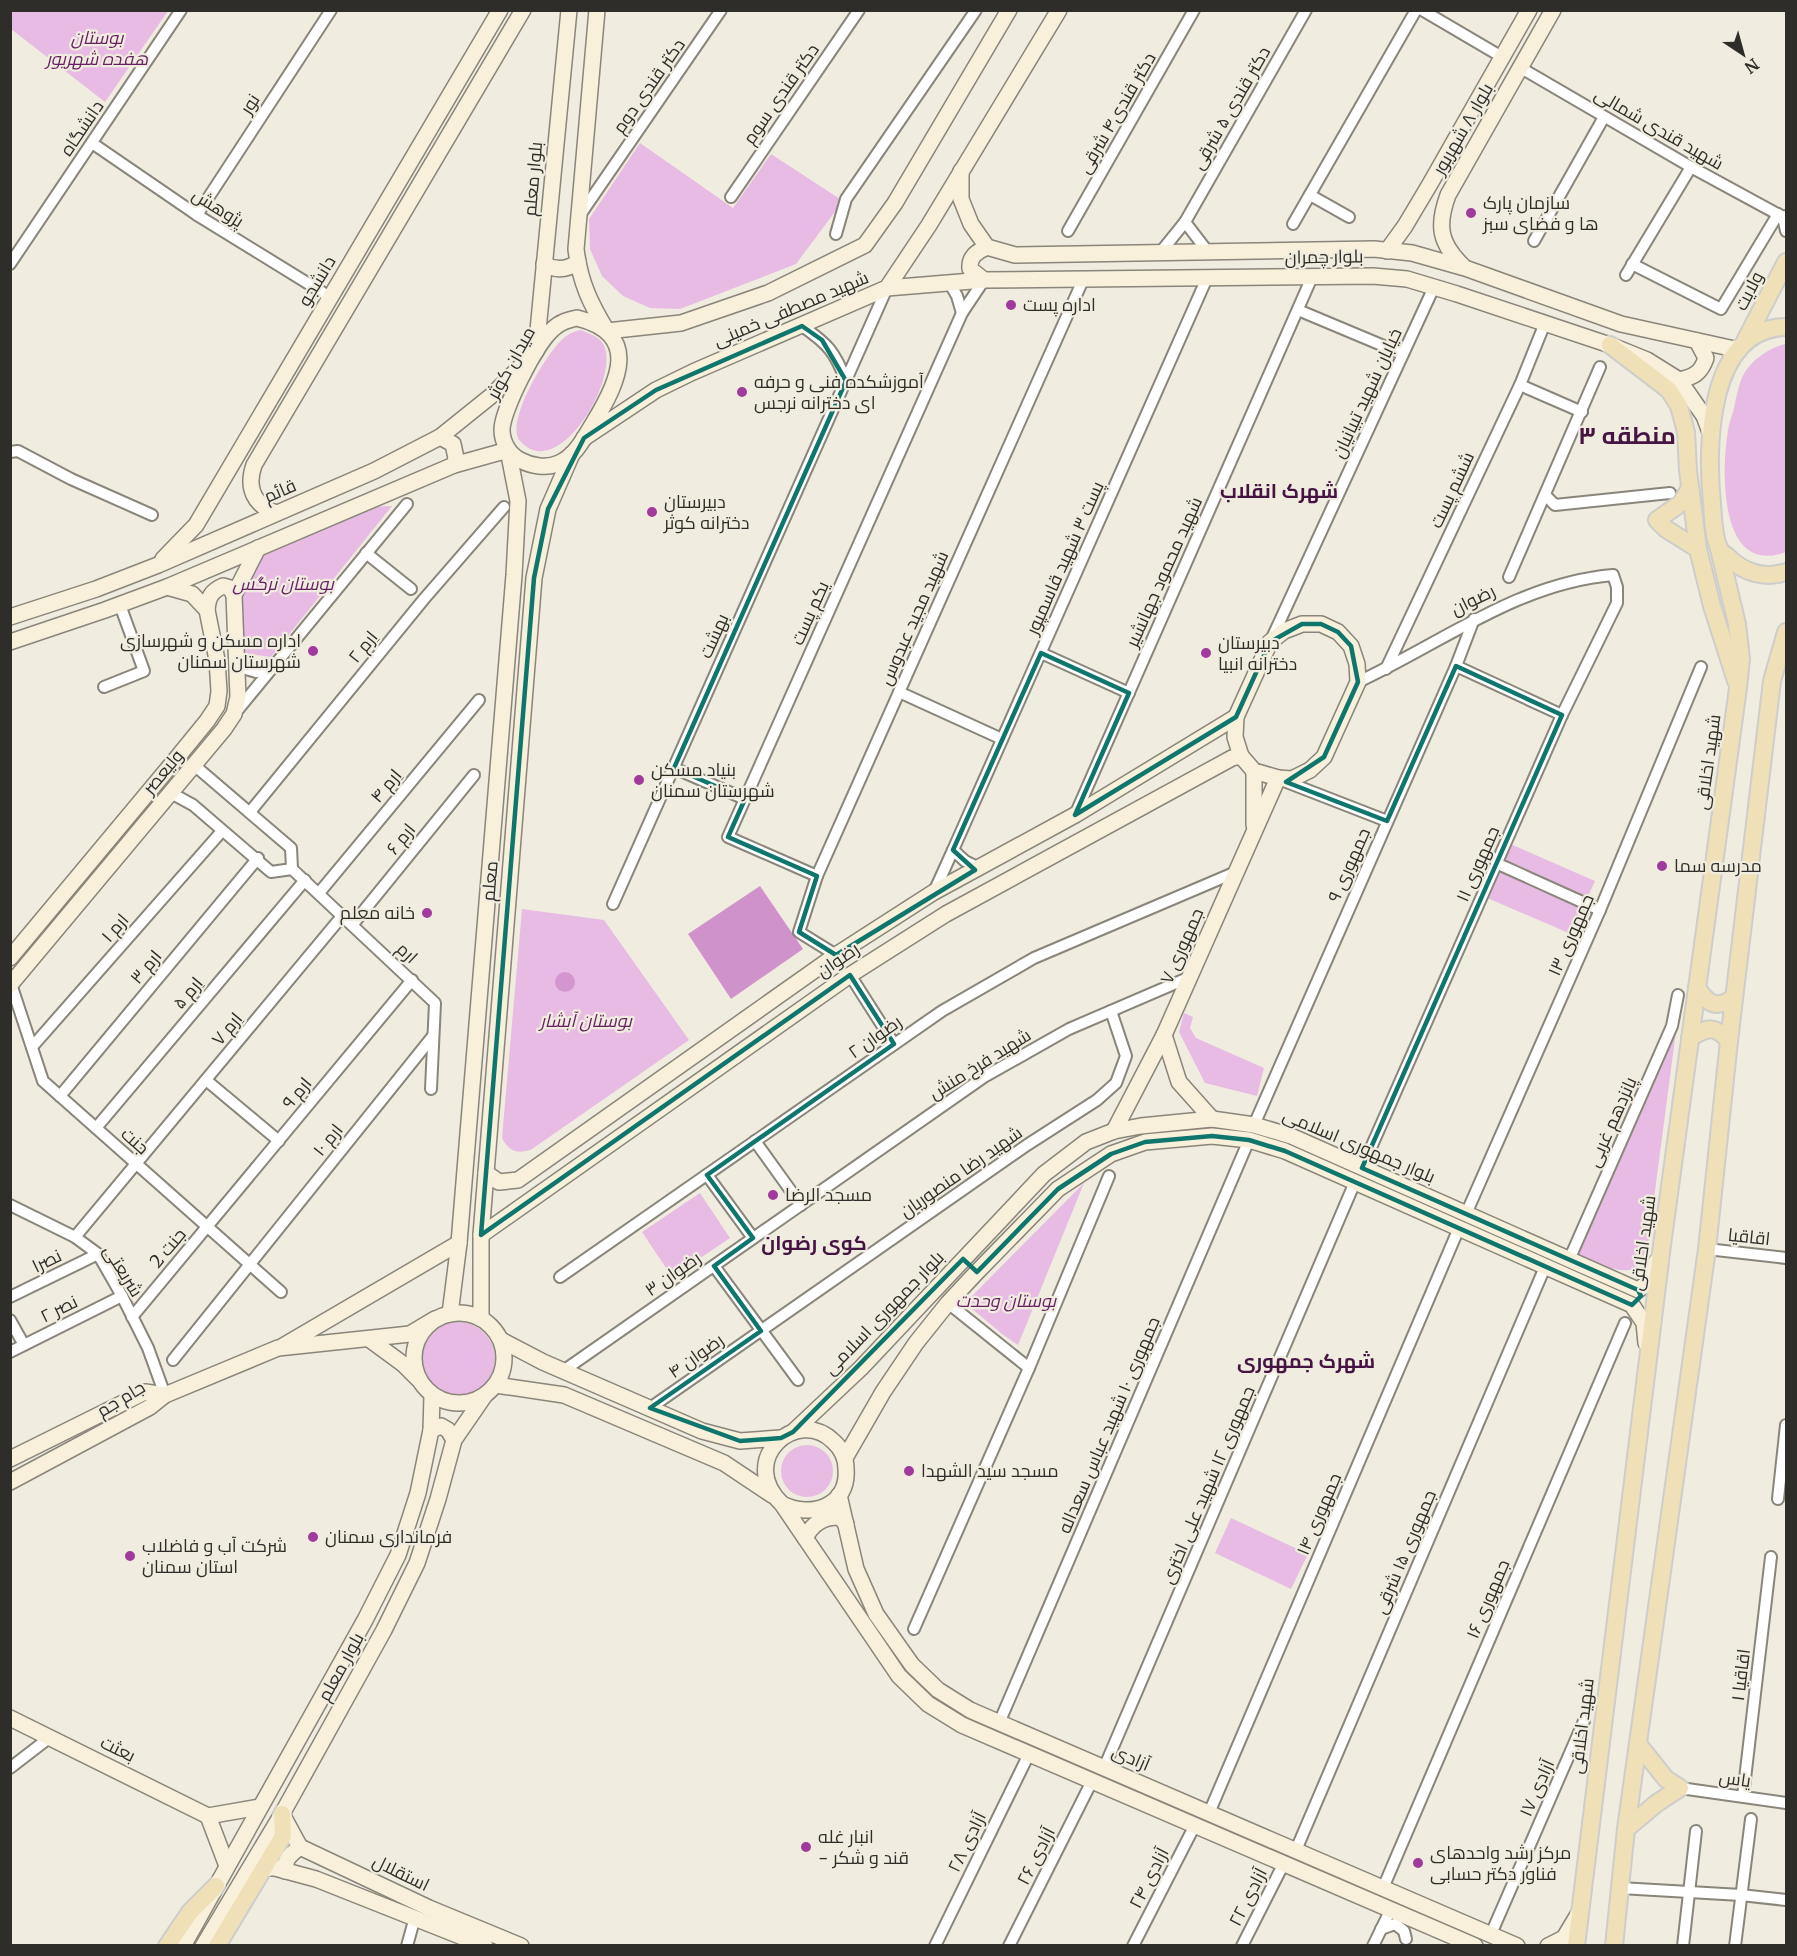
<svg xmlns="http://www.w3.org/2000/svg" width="1797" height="1956" font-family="Merriweather,Cairo,serif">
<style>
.green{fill:#e8bbe4}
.forest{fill:#cf92ca}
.water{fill:#d496cf}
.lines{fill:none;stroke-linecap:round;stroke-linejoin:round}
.street-casing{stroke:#89857a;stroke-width:14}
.secondary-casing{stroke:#89857a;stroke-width:18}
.primary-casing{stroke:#cdcdcc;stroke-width:20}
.street{stroke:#fff;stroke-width:10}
.secondary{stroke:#f8f0db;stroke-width:15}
.primary{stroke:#f0e0b8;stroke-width:16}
.marked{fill:none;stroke:#0f766e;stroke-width:4.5;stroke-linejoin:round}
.poi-dot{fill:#a13a9d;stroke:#f0ecdf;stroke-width:2}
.labels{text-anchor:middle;stroke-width:4.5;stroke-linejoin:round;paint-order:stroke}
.park-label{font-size:18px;font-style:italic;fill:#671f64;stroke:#f0ecdf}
.street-label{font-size:18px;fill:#2f2d29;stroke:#f0ecdf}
.poi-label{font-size:18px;fill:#2f2d29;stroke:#f0ecdf;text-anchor:start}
.neighbourhood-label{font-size:20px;font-weight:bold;fill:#451443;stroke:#f0ecdf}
.district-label{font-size:24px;font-weight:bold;fill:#451443;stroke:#f0ecdf}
</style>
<rect width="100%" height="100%" fill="#f0ecdf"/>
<g class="green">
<path d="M10 11 11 10 168 11 105 102 11 29Z"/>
<path d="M640 143 733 208 771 154 843 201 796 264 680 309 650 308 623 296 602 276 590 249 589 219Z"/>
<path d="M581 330C588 333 596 336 601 341 626 369 560 486 520 441 504 423 548 350 565 337 570 333 575 331 581 330Z"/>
<path d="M1786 344V552C1717 578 1721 465 1729 425 1731 418 1734 410 1735 403 1738 391 1740 377 1748 368 1756 357 1773 346 1786 344Z"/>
<path d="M392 506 271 657 242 653 243 581 260 554 363 507Z"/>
<path d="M1508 843 1595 881 1571 934 1485 897Z"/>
<path d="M522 909 604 920 689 1040 532 1149C519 1155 508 1151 502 1138Z"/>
<path d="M1184 1013 1193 1017 1190 1028 1196 1038 1264 1068 1257 1096 1205 1083 1179 1032Z"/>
<path d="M1676 1031 1647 1252C1645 1256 1642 1261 1639 1265 1625 1280 1589 1259 1572 1253Z"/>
<path d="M1084 1183 1018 1345 1002 1334 965 1303Z"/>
<path d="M700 1193 730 1238 672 1277 642 1232Z"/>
<circle cx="458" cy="1359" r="37"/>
<circle cx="807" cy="1471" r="26"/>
<path d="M1231 1518 1308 1554 1291 1589 1215 1553Z"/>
</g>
<path class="forest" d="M760 886 803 949 731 999 688 934Z"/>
<circle class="water" cx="565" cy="982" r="10"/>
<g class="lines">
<defs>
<g id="street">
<path d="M1422 10 1502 57"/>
<path d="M1521 68 1691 167 1783 217"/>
<path d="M92 143 197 215 330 297"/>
<path d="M1310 195 1349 217"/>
<path d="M731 197 859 10"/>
<path d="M197 215 331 10"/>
<path d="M580 215 721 10"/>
<path d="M1786 216 1783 217 1786 231"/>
<path d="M1185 222 1306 10"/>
<path d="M1293 224 1416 10"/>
<path d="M1068 231 1194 10"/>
<path d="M836 234 846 199 976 10"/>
<path d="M1534 241 1604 117"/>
<path d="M1160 253 1185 222 1208 252"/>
<path d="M10 264 181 10"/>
<path d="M1632 264 1721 309 1778 214"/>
<path d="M1626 275 1691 167"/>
<path d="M949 282 957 296 962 313 984 280"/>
<path d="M1298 310 1403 354"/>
<path d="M802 326C828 344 835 352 846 381"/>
<path d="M1520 385 1582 412"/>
<path d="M10 452 18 451 71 479 152 515"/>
<path d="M1545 495 1555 505 1670 493"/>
<path d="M366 553 411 589"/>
<path d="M1509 577 1600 367"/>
<path d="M1272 638 1434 287"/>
<path d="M1041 653 1129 693"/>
<path d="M236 666 256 672 269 671"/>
<path d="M1456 666 1562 715"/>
<path d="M1386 669 1520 385 1545 323"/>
<path d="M1358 682C1442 643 1518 583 1613 575L1617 587V603L1562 715 1362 1168"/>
<path d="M104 687 144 671 120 605"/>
<path d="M899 692 1002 739"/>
<path d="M236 712 407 504"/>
<path d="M674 768 745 799"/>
<path d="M1284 781 1387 821"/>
<path d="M171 793 193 805 271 872 292 869 291 848 194 765"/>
<path d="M250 812 424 599 504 507"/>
<path d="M1075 815 1312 277"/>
<path d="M953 850 1207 278"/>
<path d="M1496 863 1600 910"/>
<path d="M292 869 435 1003 431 1089"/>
<path d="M817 876 728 837 962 313"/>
<path d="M934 892 953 850 965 861 979 868"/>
<path d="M319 893 479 700"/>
<path d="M613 904 887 288"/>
<path d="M353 924 474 775"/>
<path d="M836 955 799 932 817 876 1083 280"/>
<path d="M850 975 894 1044"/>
<path d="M11 984 43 1081 281 1292"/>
<path d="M32 1047 222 831"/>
<path d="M206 1080 279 1141"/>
<path d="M60 1096 258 858"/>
<path d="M1254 1125 1456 666 1474 619"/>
<path d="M96 1128 305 880"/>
<path d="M755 1141 801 1205"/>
<path d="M707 1175 753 1238"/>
<path d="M10 1205 75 1237 98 1254 122 1296 148 1348 165 1395"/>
<path d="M1466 1214 1600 910 1701 667"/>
<path d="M75 1237 343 915"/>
<path d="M1707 1249 1786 1258"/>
<path d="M1569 1260 1672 1026 1678 995"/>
<path d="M714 1266 798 1380"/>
<path d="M560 1277 942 1011 1034 958 1236 872"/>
<path d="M10 1297 98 1254"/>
<path d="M948 1303 1029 1368"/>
<path d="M132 1317 412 980"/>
<path d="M10 1320 24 1345"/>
<path d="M10 1352 122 1296"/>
<path d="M173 1360 433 1036"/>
<path d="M563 1371 984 1077 1069 1029 1190 977"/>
<path d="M650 1408 1027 1145 1097 1100 1116 1083 1126 1056 1111 1011"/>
<path d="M1778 1499 1786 1425"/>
<path d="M914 1629 1029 1368 1109 1176"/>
<path d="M999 1723 1249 1140"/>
<path d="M10 1768 49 1738"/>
<path d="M1104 1768 1355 1182"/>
<path d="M1680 1788 1786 1803"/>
<path d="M1743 1796 1771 1557"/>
<path d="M1209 1813 1459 1228"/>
<path d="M1296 1850 1545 1267"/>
<path d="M1383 1888 1625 1323"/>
<path d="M1620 1888 1741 1895 1786 1900"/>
<path d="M1381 1929 1395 1924 1404 1931 1406 1939"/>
<path d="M1491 1934 1584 1721"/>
<path d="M407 1946 415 1917"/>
<path d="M935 1946 1029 1754"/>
<path d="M1009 1946 1092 1781"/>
<path d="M1133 1946 1195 1825"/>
<path d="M1242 1946 1284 1863"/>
<path d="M1373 1946 1391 1909"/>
<path d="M1683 1946 1696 1831"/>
<path d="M1735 1946 1751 1819"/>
</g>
<g id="secondary">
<path d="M597 10 576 249C580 282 590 303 607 331L681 323 768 293 865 245 895 203 1009 10"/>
<path d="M961 171V199L971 224 987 247 1015 255 1374 249 1412 253 1465 268 1621 324 1739 350"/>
<path d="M1387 251 1405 226 1430 184 1529 10"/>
<path d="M544 264C556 271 567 270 578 262"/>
<path d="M1463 266C1439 243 1437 225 1448 195L1553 10"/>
<path d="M984 280 970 269C969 257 976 252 987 247"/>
<path d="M887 288 984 280 1373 276 1407 279 1457 294 1610 345 1647 360 1679 380 1704 416 1711 435"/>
<path d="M577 318C641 334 619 381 594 422 585 436 576 456 559 463 547 469 531 466 520 460 509 454 502 442 502 430 502 410 537 342 553 329 560 322 568 320 577 318Z"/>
<path d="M1679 380C1694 377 1701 373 1706 358L1697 341"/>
<path d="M440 437 453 444 456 458 454 465"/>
<path d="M584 438 656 390 693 372 887 288 929 225 1059 10"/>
<path d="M276 513C254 505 246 488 254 465L523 10"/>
<path d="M163 559 196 525 500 10"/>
<path d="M207 610C208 598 211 591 223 586L230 588 234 595"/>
<path d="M10 617 96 589 158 565 374 471 440 437 491 396 536 351 569 10"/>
<path d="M1302 624H1321L1338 632 1351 646 1357 664 1358 682 1324 757 1310 770 1292 779 1278 778 1254 771 1241 756 1235 737 1236 717 1270 642 1284 631Z"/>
<path d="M10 642 105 610 167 587 454 465 508 450 518 501 514 575 459 1243 450 1314"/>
<path d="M1254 771V825"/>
<path d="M10 958 176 759 207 721 217 706 219 691 217 660 207 610 192 594 167 587"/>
<path d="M10 985 224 729 234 714 238 697 234 595 258 548"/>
<path d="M1164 1035 1179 1082 1212 1119"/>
<path d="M1114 1131 1164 1035 1278 778"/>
<path d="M486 1173 499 1182 518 1180 836 955 934 892 1075 815 1236 717"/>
<path d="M481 1235 850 975 946 914 1232 758 1241 756"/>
<circle cx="459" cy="1358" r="45"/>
<path d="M481 1318V1235L534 578 548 509 572 454"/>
<path d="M369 1339 403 1364 418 1379"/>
<path d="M501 1340 543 1362 702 1431 740 1441 781 1438"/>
<path d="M283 1346 459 1243"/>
<path d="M496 1385 564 1395 724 1463 772 1495"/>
<path d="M431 1430 441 1426 448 1430 454 1440"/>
<path d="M793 1432 861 1368 1044 1174 1086 1142 1114 1131 1141 1126 1212 1119 1254 1125 1291 1136 1638 1290 1649 1282 1656 1262"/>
<path d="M845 1458 883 1392 916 1343 948 1303 977 1272 1058 1189 1111 1154 1145 1142 1212 1136 1249 1140 1285 1151 1632 1305 1644 1323 1646 1343"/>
<path d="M10 1459 145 1392 165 1395"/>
<path d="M10 1482 150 1407 165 1395 278 1348 410 1334 435 1319"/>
<path d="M839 1495 856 1569 876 1614 912 1665 938 1690 970 1710 1517 1946"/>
<path d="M782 1504C811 1519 849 1506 846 1469 846 1458 841 1448 833 1441 797 1406 736 1460 782 1504L899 1676 928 1704 962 1725 1475 1946"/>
<path d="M805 1538C812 1524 823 1516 840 1517L846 1524"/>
<path d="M10 1718 208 1816"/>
<path d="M282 1814 300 1847 429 1908 521 1946"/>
<path d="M227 1866 208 1816 260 1807"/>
<path d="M264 1868H275L316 1879 485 1946"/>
<path d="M285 1871C285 1858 290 1855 300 1847"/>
<path d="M183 1946 365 1620 398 1555 418 1493 431 1430 432 1396"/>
<path d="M203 1946 282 1814 384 1630 417 1563 438 1499 454 1440 485 1395"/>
<path d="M1548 1946 1564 1938 1579 1913"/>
</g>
<g id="primary">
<path d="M1786 327C1708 328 1706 446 1712 503 1713 516 1713 535 1719 548 1720 551 1725 555 1728 557 1744 573 1765 579 1786 572"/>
<path d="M1746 339 1786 262"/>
<path d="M1610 345 1669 390 1679 406 1686 432 1688 470 1698 549 1712 606 1736 681"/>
<path d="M1690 488 1681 503 1657 520 1666 529 1698 549"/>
<path d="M1697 988C1709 1005 1716 1009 1734 998"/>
<path d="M1690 1038C1708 1027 1715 1025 1729 1041"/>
<path d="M1626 1829 1657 1803 1680 1788 1666 1779 1638 1744"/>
<path d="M167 1946 190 1912 216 1886"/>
<path d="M217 1946 283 1836 282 1814"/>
<path d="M1576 1946 1662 1245 1738 688 1741 659 1737 624 1719 549"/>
<path d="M1614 1946 1626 1829 1707 1249 1729 1041 1772 681 1786 632"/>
</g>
</defs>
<use href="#street" class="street-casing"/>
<use href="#secondary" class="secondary-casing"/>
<use href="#primary" class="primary-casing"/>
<use href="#street" class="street"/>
<use href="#secondary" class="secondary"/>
<use href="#primary" class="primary"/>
</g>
<path class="marked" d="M802 326 822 340 846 381 674 768 745 799 728 837 817 876 799 932 836 955 975 870 953 850 1041 653 1129 693 1075 815 1236 717 1270 642 1302 624H1321L1338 632 1351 646 1358 682 1324 757 1286 782 1387 821 1456 666 1562 715 1362 1168 1638 1290 1641 1296 1632 1305 1285 1151 1249 1140 1212 1136 1145 1142 1111 1154 1058 1189 977 1272 963 1259 793 1432 781 1438 740 1441 650 1408 761 1331 714 1266 753 1238 707 1175 894 1044 850 975 481 1235 534 578 548 509 584 438 656 390Z"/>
<g class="poi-dot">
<circle cx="1471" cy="213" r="6"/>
<circle cx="1011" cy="305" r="6"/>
<circle cx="742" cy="392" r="6"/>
<circle cx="652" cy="512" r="6"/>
<circle cx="313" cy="651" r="6"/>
<circle cx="1206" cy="653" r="6"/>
<circle cx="639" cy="780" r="6"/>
<circle cx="1662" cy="866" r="6"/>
<circle cx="427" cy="913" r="6"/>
<circle cx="773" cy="1195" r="6"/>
<circle cx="909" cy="1471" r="6"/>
<circle cx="313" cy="1537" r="6"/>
<circle cx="130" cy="1556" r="6"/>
<circle cx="806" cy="1847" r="6"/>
<circle cx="1418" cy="1863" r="6"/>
</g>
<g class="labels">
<g class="park-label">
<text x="97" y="44">بوستان<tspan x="97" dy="21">هفده شهریور</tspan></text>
<text x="283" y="590">بوستان نرگس</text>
<text x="586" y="1027">بوستان آبشار</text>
<text x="1006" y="1307">بوستان وحدت</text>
</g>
<g class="street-label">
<text transform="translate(649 86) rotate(-55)" y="6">دکتر قندی دوم</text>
<text transform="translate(781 94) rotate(-55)" y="6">دکتر قندی سوم</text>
<text transform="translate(250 104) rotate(-57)" y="6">نور</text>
<text transform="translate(1231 108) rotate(-60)" y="6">دکتر قندی ۵ شرقی</text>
<text transform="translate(1117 113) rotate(-60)" y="6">دکتر قندی۴ شرقی</text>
<text transform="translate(82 128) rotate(-56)" y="6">دانشگاه</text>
<text transform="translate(1463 129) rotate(-60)" y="6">بلوار ۸ شهریور</text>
<text transform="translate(1659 129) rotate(30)" y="6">شهید قندی شمالی</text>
<text transform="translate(533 179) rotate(-85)" y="6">بلوار معلم</text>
<text transform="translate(218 208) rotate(32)" y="6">پژوهش</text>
<text transform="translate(1324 257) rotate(-1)" y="6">بلوار چمران</text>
<text transform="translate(317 281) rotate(-59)" y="6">دانشجو</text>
<text transform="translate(1749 291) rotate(-63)" y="6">ولایت</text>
<text transform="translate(791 309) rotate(-23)" y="6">شهید مصطفی خمینی</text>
<text transform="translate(511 363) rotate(-61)" y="6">میدان کوثر</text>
<text transform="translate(1367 393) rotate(-65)" y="6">خیابان شهید تبیانیان</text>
<text transform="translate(1452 490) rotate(-65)" y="6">ششم پست</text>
<text transform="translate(280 491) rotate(-23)" y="6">قائم</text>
<text transform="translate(1065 558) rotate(-66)" y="6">پست ۳ شهید قاسمپور</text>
<text transform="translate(1164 572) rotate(-66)" y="6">شهید محمود جهانشیر</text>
<text transform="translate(1473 600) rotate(-26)" y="6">رضوان</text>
<text transform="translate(810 613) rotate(-66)" y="6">یکم پست</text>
<text transform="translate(914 618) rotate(-66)" y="6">شهید مجید عبدوس</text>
<text transform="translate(714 636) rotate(-66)" y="6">بهشت</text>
<text transform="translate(363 647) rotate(-51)" y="6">اِرم ۲</text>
<text transform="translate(1708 762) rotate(-82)" y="6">شهید اخلاقی</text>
<text transform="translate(163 772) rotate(-50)" y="6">ولیعصر</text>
<text transform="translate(386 786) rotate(-50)" y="6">اِرم ۴</text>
<text transform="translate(401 839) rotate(-51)" y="6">ارم ۶</text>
<text transform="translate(1478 864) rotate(-66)" y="6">جمهوری ۱۱</text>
<text transform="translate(1349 865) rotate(-66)" y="6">جمهوری ۹</text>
<text transform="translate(490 881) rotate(-85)" y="6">معلم</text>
<text transform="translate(115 928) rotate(-49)" y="6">ارم ۱</text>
<text transform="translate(1571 935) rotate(-66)" y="6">جمهوری ۱۳</text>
<text transform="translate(1182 946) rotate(-66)" y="6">جمهوری ۷</text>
<text transform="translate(407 953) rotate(43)" y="6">ارم</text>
<text transform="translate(838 960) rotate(-34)" y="6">رضوان</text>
<text transform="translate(146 967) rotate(-50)" y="6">ارم ۳</text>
<text transform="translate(188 993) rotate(-50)" y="6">اِرم ۵</text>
<text transform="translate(227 1029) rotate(-50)" y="6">اِرم ۷</text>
<text transform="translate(875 1037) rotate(-35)" y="6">رضوان ۲</text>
<text transform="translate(980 1064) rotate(-32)" y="6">شهید فرخ منش</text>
<text transform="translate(297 1093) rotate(-50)" y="6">ارم ۹</text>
<text transform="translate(1612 1122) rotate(-66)" y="6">پانزدهم غربی</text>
<text transform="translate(328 1140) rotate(-51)" y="6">ارم ۱۰</text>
<text transform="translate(135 1141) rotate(42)" y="6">جنت</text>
<text transform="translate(1359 1146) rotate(23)" y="6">بلوار جمهوری اسلامی</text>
<text transform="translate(961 1172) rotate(-35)" y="6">شهید رضا منصوریان</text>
<text transform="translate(1749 1237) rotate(6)" y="6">اقاقیا</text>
<text transform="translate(1643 1243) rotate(-82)" y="6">شهید اخلاقی</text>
<text transform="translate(168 1248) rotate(-50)" y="6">جنت 2</text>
<text transform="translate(47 1261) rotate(-26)" y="6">نصرا</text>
<text transform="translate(123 1271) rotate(58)" y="6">شریعتی</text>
<text transform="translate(673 1274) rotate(-35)" y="6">رضوان ۳</text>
<text transform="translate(59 1309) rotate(-26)" y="6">نصر ۲</text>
<text transform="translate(884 1313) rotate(-46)" y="6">بلوار جمهوری اسلامی</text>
<text transform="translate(696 1356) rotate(-35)" y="6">رضوان ۴</text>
<text transform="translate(121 1399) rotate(-31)" y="6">جام جم</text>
<text transform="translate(1109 1425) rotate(-67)" y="6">جمهوری ۱۰ شهید عباس سعداله</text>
<text transform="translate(1208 1485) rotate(-67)" y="6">جمهوری ۱۲ شهید علی اختری</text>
<text transform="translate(1319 1514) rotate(-67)" y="6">جمهوری ۱۴</text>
<text transform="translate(1405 1552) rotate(-67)" y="6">جمهوری ۱۵ شرقی</text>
<text transform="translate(1488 1599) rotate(-67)" y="6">جمهوری ۱۶</text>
<text transform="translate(341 1667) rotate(-61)" y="6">بلوار معلم</text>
<text transform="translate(1741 1675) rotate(-83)" y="6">اقاقیا ۱</text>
<text transform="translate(1582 1726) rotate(-83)" y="6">شهید اخلاقی</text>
<text transform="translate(118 1749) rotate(26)" y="6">بعثت</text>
<text transform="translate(1131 1758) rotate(23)" y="6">آزادی</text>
<text transform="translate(1735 1779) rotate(8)" y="6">یاس</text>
<text transform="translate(1537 1788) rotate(-66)" y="6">آزادی ۱۷</text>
<text transform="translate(967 1842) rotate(-64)" y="6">آزادی ۲۸</text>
<text transform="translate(1036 1856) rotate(-63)" y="6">آزادی ۲۶</text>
<text transform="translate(401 1873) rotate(26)" y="6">استقلال</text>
<text transform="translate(1149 1878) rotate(-63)" y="6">آزادی ۲۴</text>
<text transform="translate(1248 1897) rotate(-63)" y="6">آزادی ۲۲</text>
</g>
<g class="poi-label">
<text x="1483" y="209">سازمان پارک<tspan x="1483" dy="21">ها و فضای سبز</tspan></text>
<text x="1023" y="311">اداره پست</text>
<text x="754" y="388">آموزشکده فنی و حرفه<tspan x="754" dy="21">ای دخترانه نرجس</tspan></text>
<text x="664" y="508">دبیرستان<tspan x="664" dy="21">دخترانه کوثر</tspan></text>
<text x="301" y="647" text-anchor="end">اداره مسکن و شهرسازی<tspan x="301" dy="21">شهرستان سمنان</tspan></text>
<text x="1218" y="649">دبیرستان<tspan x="1218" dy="21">دخترانه انبیا</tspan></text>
<text x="651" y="776">بنیاد مسکن<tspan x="651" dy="21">شهرستان سمنان</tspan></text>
<text x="1674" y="872">مدرسه سما</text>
<text x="415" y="919" text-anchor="end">خانه معلم</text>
<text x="785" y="1201">مسجد الرضا</text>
<text x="921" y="1477">مسجد سید الشهدا</text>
<text x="325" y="1543">فرمانداری سمنان</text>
<text x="142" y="1552">شرکت آب و فاضلاب<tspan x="142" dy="21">استان سمنان</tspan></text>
<text x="818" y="1843">انبار غله<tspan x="818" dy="21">- قند و شکر</tspan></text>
<text x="1430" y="1859">مرکز رشد واحدهای<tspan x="1430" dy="21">فناور دکتر حسابی</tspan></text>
</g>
<g class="neighbourhood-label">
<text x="1279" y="498">شهرک انقلاب</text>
<text x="814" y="1250">کوی رضوان</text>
<text x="1306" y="1368">شهرک جمهوری</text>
</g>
<g class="district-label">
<text x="1627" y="444">منطقه ۳</text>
</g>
</g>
<rect width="1797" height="1956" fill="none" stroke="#2f2d29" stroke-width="24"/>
<g transform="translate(1743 54) rotate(144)" stroke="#f0ecdf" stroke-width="4.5" paint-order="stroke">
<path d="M0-4.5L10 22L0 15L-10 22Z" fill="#2f2d29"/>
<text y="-9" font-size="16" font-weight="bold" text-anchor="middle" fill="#2f2d29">N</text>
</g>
</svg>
